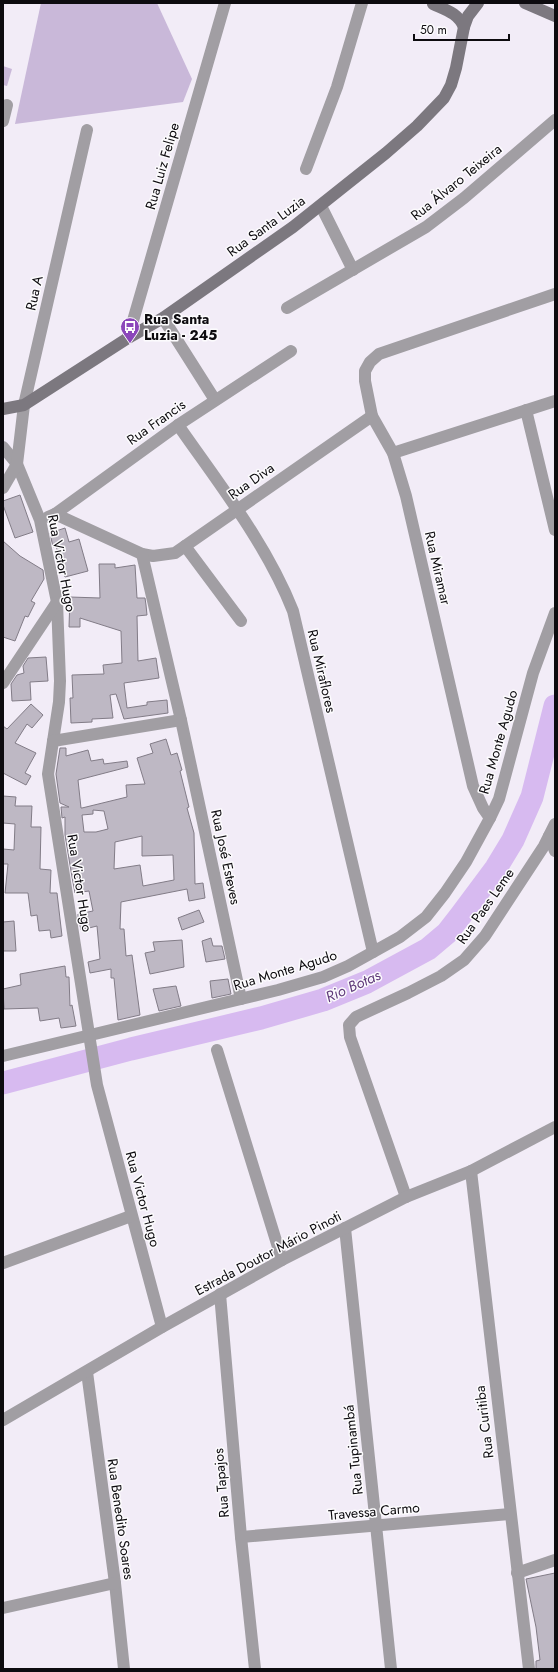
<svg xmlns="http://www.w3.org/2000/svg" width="558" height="1672" font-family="Jost,sans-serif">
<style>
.green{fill:#c9b8d9}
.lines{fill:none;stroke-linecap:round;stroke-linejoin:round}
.river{stroke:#d7baf0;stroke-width:23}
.building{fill:#beb8c4;stroke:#827c87;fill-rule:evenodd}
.minor{stroke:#a19ea3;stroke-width:12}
.tertiary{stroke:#a19ea3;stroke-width:12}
.secondary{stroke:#7c787f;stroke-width:12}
.labels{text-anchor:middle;stroke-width:3;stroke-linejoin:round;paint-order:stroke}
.street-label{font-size:14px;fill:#0d0b0f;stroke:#fcfbfd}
.poi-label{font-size:14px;font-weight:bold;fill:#0d0b0f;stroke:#fcfbfd;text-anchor:start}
.water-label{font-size:15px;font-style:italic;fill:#5f3a7a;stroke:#fcfbfd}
</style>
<rect width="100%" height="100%" fill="#f2ecf7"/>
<g class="green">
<path d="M41 3H157L192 79 183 102 15 124Z"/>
<path d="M3 66 12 69 7 86 3 85Z"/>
</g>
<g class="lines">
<path class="river" d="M3 1083 131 1049 261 1018 323 1000 367 982 428 949 447 933 461 915 496 868 513 840 532 797 555 706"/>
</g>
<g class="building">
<path d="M20 495 33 532 15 538 3 505V501Z"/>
<path d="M65 528 69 542 79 539 88 571 65 577 56 546 53 547 50 533Z"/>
<path d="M3 541 20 556 43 570 44 579 31 601 35 603 28 617 25 616 15 641 3 637Z"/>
<path d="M99 564H115V568L135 565 137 598H145L146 605 147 615 137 616 138 661 156 658 159 678 124 683 127 708 147 705V702L167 700 168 713 124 719 116 694 110 695 113 718 92 719V722L71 723 70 698H73L72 675 104 674 103 665 122 663 121 631 80 618V627H69L70 597 100 598Z"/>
<path d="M46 657 48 681 30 682 31 700 12 701 11 684 17 675 24 673 23 666 28 658Z"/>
<path d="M31 704 43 715 32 728 27 724 15 743 36 753 25 773 31 776 26 785 3 773V726L7 729Z"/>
<path d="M166 739 171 755 177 753 182 770 180 771 189 807 187 808 194 833 195 884 203 883 205 898 189 901 187 889 121 902 120 929H124L126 956 132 955 140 1015 118 1020 114 978H111V969L90 973 88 962 100 959 97 926 81 930 78 916V914L93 911 89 891 75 893 72 877 65 835V817L62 818 61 807H69L60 803 56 774 60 748H66V756L88 750 91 761 103 759 104 764 127 761 128 767 78 780 81 808H82L127 797 126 785 145 784 137 758 153 753 150 744ZM93 810 104 811 108 829 96 832H84L82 815 93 814ZM142 836V856L173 855 174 880 143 886 140 865 114 869 115 842Z"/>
<path d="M3 796 16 797 15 806H32L31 827H41L40 869 51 870 50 893H57L62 936 51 938 50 930 39 931 37 915 31 916 28 893H5L8 864H3V849L14 850 15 824 3 823Z"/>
<path d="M199 910 204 922 182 930 178 918Z"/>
<path d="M14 921 16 951H3V922Z"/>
<path d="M211 938 213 946H222L225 959 206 962 202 941Z"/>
<path d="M182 940 184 967 150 974 145 953 155 951 153 942Z"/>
<path d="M65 966 66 977H69L70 1006 72 1005 76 1026 61 1028 59 1018 40 1021 38 1008 4 1009 3 989 21 985 20 974Z"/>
<path d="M228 979 231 994 212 998 210 981Z"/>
<path d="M176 986 181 1006 159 1011 153 989Z"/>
<path d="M555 1573V1669H536V1661L540 1660 536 1627 526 1579Z"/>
</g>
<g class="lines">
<g class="minor">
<path d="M3 121 7 105"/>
<path d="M306 169 337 87 362 3"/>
<path d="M321 206 353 270"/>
<path d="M287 308 426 227 464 198 555 120"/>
<path d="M163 318 215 400"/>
<path d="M128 338 225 3"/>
<path d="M526 410 555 530"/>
<path d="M178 425C219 484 266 543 293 611L373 952"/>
<path d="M3 447 17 464 40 520 57 602 60 681 59 702 48 774 97 1085 162 1327"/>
<path d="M393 453 555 401"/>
<path d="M3 488 17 464 24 405 87 130"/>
<path d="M55 514 142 554 153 556 175 553 372 416"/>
<path d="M48 517 55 514 178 425 291 351"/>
<path d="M185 546 241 621"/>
<path d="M142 554 181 720 241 999"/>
<path d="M3 683 57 602"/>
<path d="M53 741 181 720"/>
<path d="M490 818 483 808 473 786 406 496 393 453 372 416 365 381V371L370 362 379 354 555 294"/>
<path d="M549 836 555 851"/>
<path d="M217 1050 282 1260"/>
<path d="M3 1056 278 990 323 977 348 966 400 937 426 917 445 893 466 862 490 818 499 799 533 673 555 613"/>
<path d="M471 1171 529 1669"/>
<path d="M406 1197 350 1037 349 1025 356 1017 408 993 441 976 464 960 485 936 544 846 555 824"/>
<path d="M345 1228 391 1669"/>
<path d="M3 1263 131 1216"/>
<path d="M220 1294 241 1537 255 1669"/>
<path d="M87 1372 115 1583 124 1669"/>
<path d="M241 1537 510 1514"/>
<path d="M517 1573 555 1560"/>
<path d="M3 1608 115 1583"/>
</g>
<path class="tertiary" d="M3 1420 162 1327 282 1260 406 1197 471 1171 555 1127"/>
<g class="secondary">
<path d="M525 3 555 16"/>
<path d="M433 4C446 10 458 13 464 27"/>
<path d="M3 409 24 405 128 338 163 318 293 227 386 153 417 126 444 98 451 85 456 68 464 27 468 16 478 3"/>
</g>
</g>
<defs>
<symbol id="bus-pin" viewBox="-11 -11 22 30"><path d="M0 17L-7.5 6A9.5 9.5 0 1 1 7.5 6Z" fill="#8b46ba" stroke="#fcfbfd"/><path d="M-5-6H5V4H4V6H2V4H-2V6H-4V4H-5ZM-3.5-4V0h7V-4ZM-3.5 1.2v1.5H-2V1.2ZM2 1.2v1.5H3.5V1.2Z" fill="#fff"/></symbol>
</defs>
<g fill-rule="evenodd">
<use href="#bus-pin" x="119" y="316" width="22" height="30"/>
</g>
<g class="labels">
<g class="street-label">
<text transform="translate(162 166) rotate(-74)" y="5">Rua Luiz Felipe</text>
<text transform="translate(456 182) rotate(-39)" y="5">Rua Álvaro Teixeira</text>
<text transform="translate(266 226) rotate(-36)" y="5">Rua Santa Luzia</text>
<text transform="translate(34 293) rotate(-77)" y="5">Rua A</text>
<text transform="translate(156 422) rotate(-35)" y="5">Rua Francis</text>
<text transform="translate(251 481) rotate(-35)" y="5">Rua Diva</text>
<text transform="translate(62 563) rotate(79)" y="5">Rua Victor Hugo</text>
<text transform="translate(438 568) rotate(77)" y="5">Rua Miramar</text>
<text transform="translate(322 671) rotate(77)" y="5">Rua Miraflores</text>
<text transform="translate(498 742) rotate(-74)" y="5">Rua Monte Agudo</text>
<text transform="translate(226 857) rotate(78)" y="5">Rua José Esteves</text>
<text transform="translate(80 883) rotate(81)" y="5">Rua Victor Hugo</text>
<text transform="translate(485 906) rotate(-55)" y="5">Rua Paes Leme</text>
<text transform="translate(285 970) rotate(-17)" y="5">Rua Monte Agudo</text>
<text transform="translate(143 1199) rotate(75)" y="5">Rua Victor Hugo</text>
<text transform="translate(268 1253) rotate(-28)" y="5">Estrada Doutor Mário Pinoti</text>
<text transform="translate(484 1422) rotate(-97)" y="5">Rua Curitiba</text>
<text transform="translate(353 1450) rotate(-96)" y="5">Rua Tupinambá</text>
<text transform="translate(221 1483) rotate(-95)" y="5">Rua Tapajos</text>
<text transform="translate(374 1511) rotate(-5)" y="5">Travessa Carmo</text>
<text transform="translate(121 1519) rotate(82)" y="5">Rua Benedito Soares</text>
</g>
<g class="poi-label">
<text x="144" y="324">Rua Santa<tspan x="144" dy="16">Luzia - 245</tspan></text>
</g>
<g class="water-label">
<text transform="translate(353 986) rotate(-24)" y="5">Rio Botas</text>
</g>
</g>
<rect width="558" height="1672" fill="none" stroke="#0d0b0f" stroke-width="8"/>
<path d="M414 34v6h95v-6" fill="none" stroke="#0d0b0f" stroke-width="2"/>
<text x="420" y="34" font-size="12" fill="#0d0b0f" stroke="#fcfbfd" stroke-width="3" paint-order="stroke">50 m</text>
</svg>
